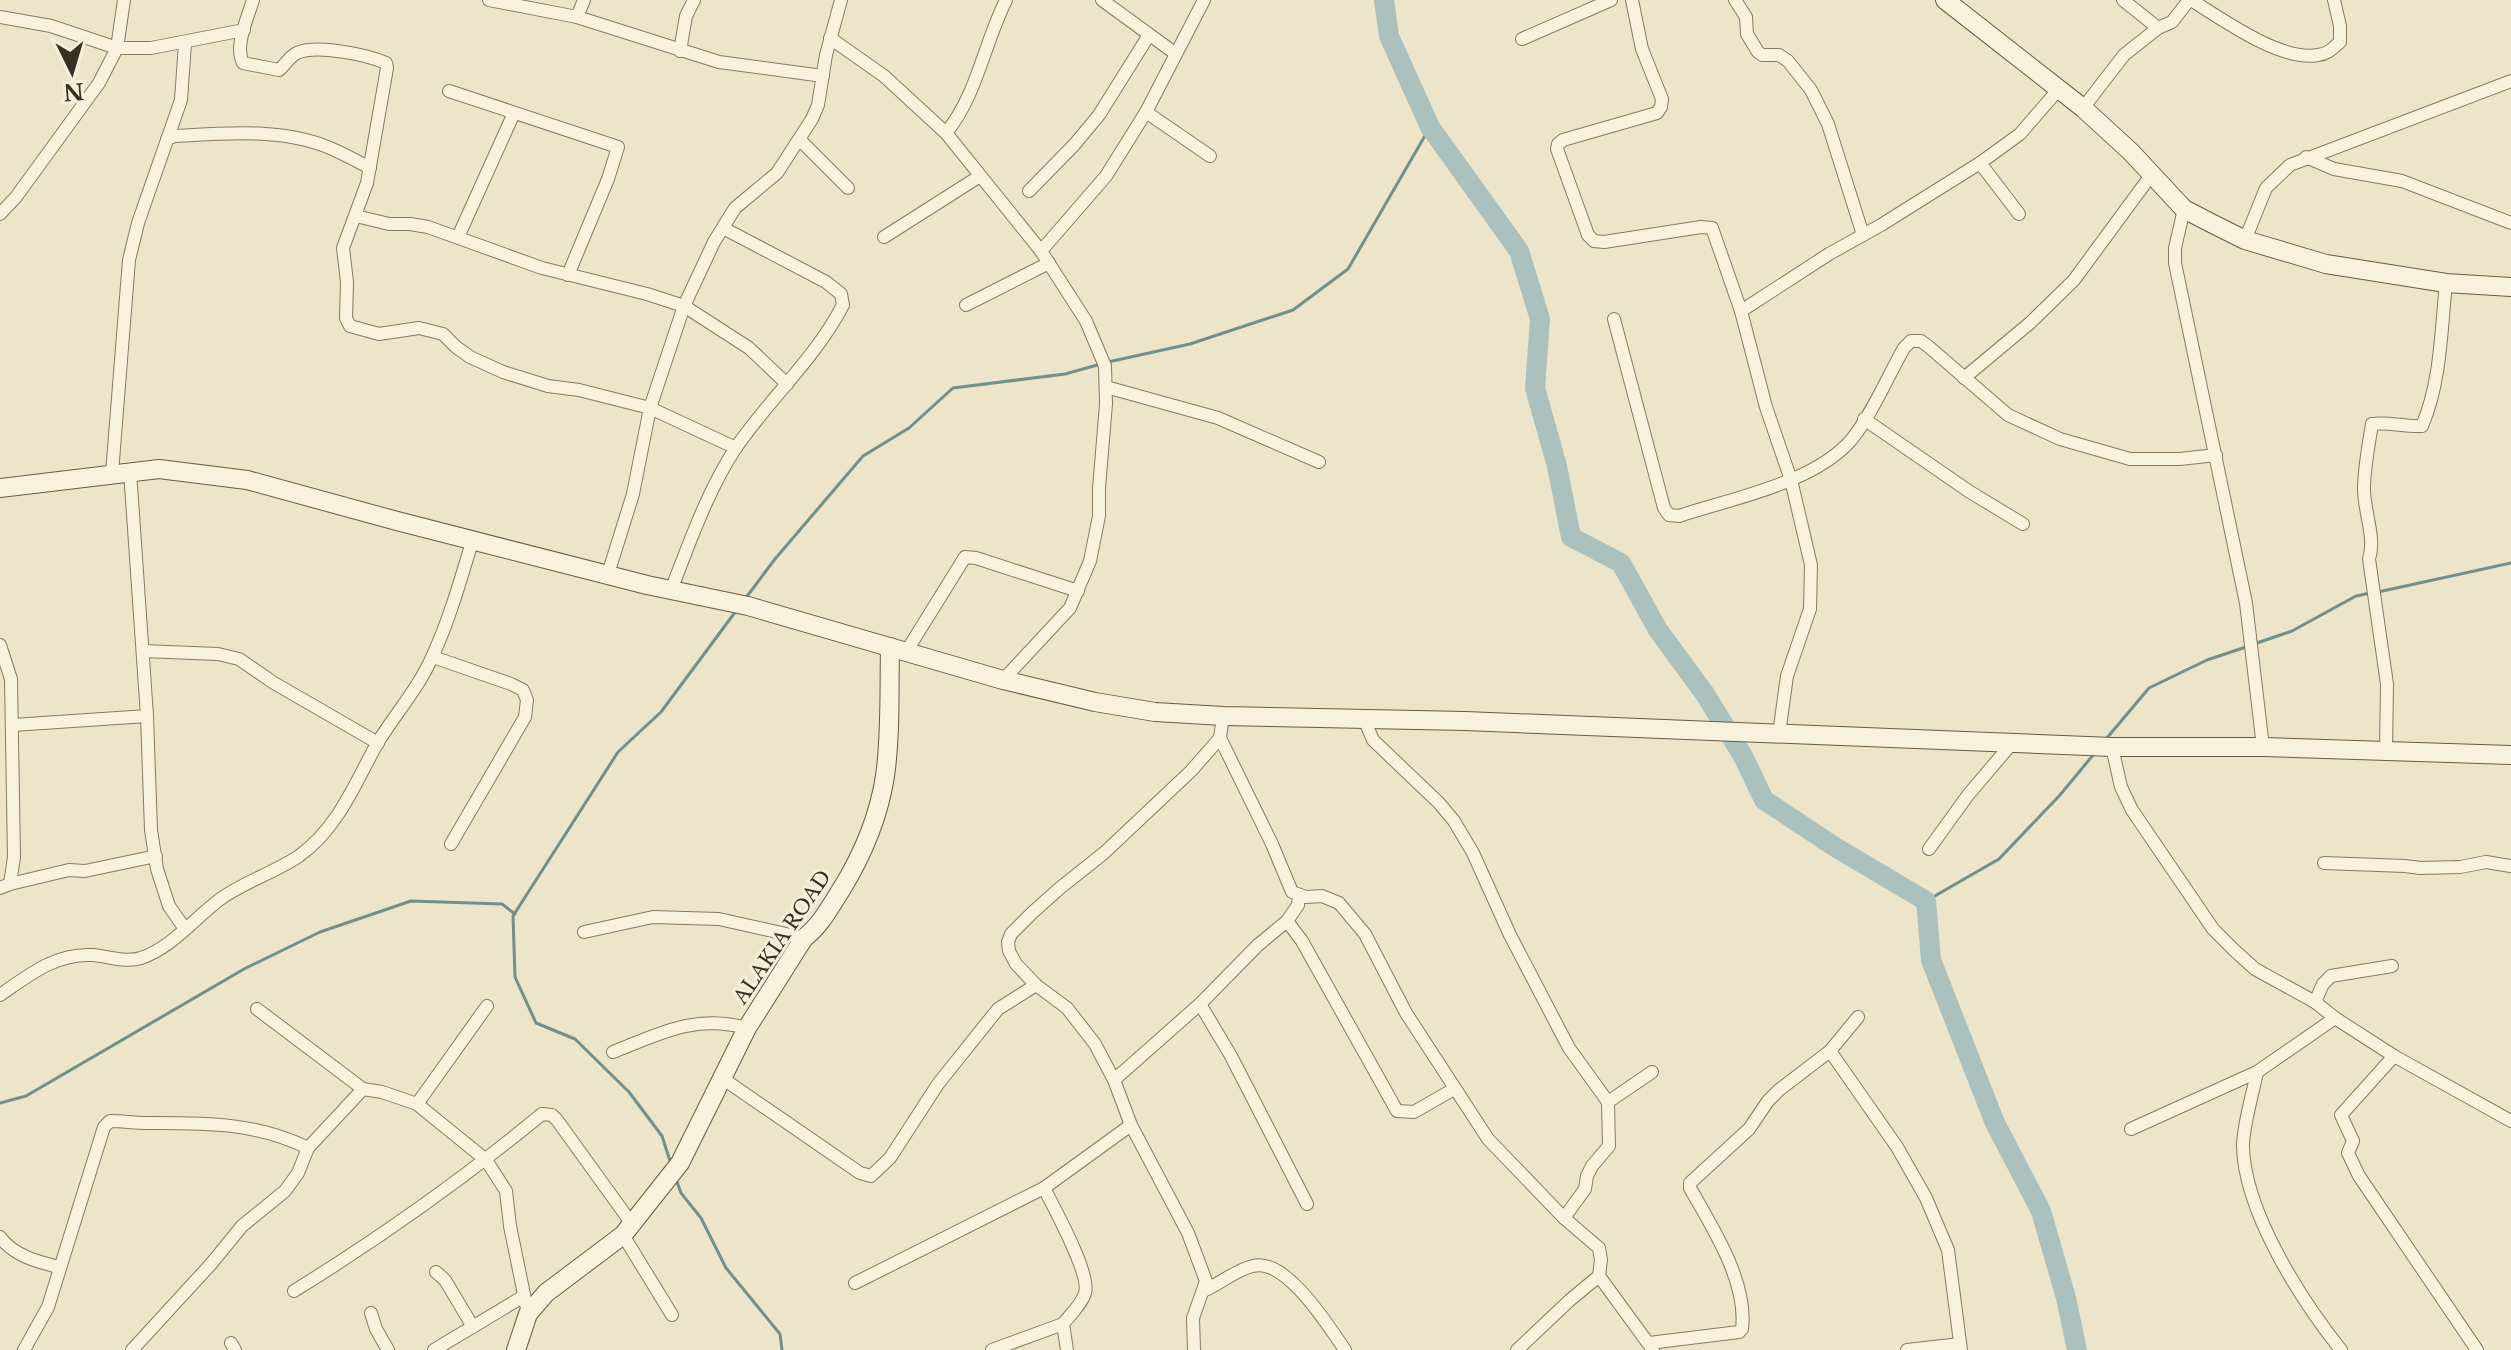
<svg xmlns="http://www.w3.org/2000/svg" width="2511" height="1350" font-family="'Libre Baskerville',serif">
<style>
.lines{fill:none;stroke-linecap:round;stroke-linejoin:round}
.stream{stroke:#71908b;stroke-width:3}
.river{stroke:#abc1bd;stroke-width:20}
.street-casing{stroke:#887960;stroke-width:14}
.secondary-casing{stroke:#6a5a43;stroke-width:20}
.street{stroke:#f7f2de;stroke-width:12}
.secondary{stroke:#f7f2de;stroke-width:18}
.labels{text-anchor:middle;stroke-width:6;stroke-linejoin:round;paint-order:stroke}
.street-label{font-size:20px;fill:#3a3022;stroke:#f4efda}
</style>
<rect width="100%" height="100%" fill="#ece5ca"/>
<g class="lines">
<g class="stream">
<path d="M1108 362 1190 344 1293 310 1348 269 1430 127"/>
<path d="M2378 592 2511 563"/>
<path d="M745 599 775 559 863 456 909 428 953 388 1065 374 1101 364"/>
<path d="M2254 644 2292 631 2356 596 2370 593"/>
<path d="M2106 739 2149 688 2207 660 2246 647"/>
<path d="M1926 901 1999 859 2060 795 2094 754"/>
<path d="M0 1103 26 1096 244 969 320 932 411 901 502 904 515 914"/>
<path d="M671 1164 662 1136 629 1092 575 1039 536 1023 515 977 513 916 618 752 661 712 736 611"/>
<path d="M676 1179 681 1193 701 1218 726 1268 780 1334 782 1350"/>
</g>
<path class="river" d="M1384 0 1389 36 1430 127 1519 251 1540 319 1535 388 1557 466 1571 537 1621 563 1658 630 1705 694 1743 756 1764 800 1835 847 1926 901 1931 960 1995 1123 2041 1211 2066 1298 2077 1350"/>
<defs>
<g id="street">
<path d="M253 0C248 17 234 46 243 63L279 70C285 65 290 56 297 53 316 44 368 55 386 63L387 68 367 183 343 248 347 282 346 318 350 326 379 334 419 328 443 334 456 347 470 357 503 372 548 386 579 390 650 408 736 448"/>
<path d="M489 0 577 17 719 62 823 76"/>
<path d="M1102 0 1176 54"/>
<path d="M1632 0 1642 49 1662 99 1661 107 1657 113 1563 140 1558 144 1557 149 1588 235 1594 241 1604 242 1701 227 1712 228 1741 311 1766 407 1791 480 1811 565 1810 609 1787 676 1779 734"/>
<path d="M1735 0 1746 17 1747 34 1758 52 1762 55H1779L1788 61 1811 90 1828 124 1863 235"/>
<path d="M2123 0 2158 28"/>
<path d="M2191 0C2222 19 2281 62 2318 55 2328 54 2333 48 2340 42V26L2334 0"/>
<path d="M0 17 51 26 117 48H151L244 30"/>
<path d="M577 17 584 0"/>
<path d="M830 38 884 76 946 133 1041 251 1086 321 1105 366 1106 404 1099 488V516L1090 561 1070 608 1003 680"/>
<path d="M1522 39 1611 0"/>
<path d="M680 51 686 16 694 0"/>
<path d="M449 91 618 147 608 179 568 275"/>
<path d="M2083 108 2124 55 2158 28 2172 22 2189 0"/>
<path d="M1146 112 1210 156"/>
<path d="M946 133C977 95 984 44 1006 0"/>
<path d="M167 139 175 136C226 133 282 128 330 148 344 154 357 161 370 168"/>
<path d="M800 140 848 188"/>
<path d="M2306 157 2334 169 2402 181 2511 223"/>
<path d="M1980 163 2019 214"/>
<path d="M1029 191 1074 145 1099 115 1149 35"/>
<path d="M2184 209 2175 248V263L2246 603 2263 747"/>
<path d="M0 214 16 197 99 83 117 48 124 0"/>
<path d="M356 216 389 224H410L428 227 542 268 647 294 684 306 749 348 787 384"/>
<path d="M458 237 514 113"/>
<path d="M884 237 980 176"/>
<path d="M2245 240 2266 188 2290 165 2511 81"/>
<path d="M1041 251 1106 176 1146 112 1204 0"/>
<path d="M966 305 1049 263"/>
<path d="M1741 311 1829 254 1881 225 1980 163 2020 134 2058 90"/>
<path d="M1614 319 1664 508 1669 515 1679 516C1733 498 1815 483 1852 439 1872 414 1888 376 1904 348L1911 341H1921L1929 347 2008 415 2060 439 2130 459H2180L2216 455"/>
<path d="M1964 378 2030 323 2074 280 2152 174"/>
<path d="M1106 387 1218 418 1319 462"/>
<path d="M1864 419 1970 492 2023 524"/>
<path d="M130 471 147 716 151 830 157 869 169 906 185 929"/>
<path d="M112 473 129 260 138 223 181 100 185 43"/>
<path d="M608 574 633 494 650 408 684 306 714 242 735 208 777 173 812 119 818 105 826 55 841 0"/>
<path d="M671 590C690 542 707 492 735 449 769 399 815 359 843 305L841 294 826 282 723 228"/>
<path d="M0 645 11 679 14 857 10 884 0 888"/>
<path d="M143 651 218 654 239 659 274 683 378 743"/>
<path d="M906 652 965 557 976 558 1078 591"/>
<path d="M433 657 511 684 523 690 527 700 525 717 451 844"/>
<path d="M1223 716 1220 738 1272 844 1292 892 1306 897 1322 896 1339 903 1365 934 1406 1013 1488 1139 1564 1218 1599 1248 1601 1260 1599 1276 1653 1350"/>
<path d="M1364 719 1373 740 1439 803 1454 821 1473 853 1510 935 1569 1048 1608 1102 1609 1146 1592 1166 1587 1176 1585 1189 1564 1218"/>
<path d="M13 725 147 716"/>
<path d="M2112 747 2121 787 2132 810 2213 929 2234 950 2255 969 2315 1002 2335 1018 2394 1056 2511 1121"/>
<path d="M2386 751 2387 684 2369 559C2376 538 2364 512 2364 489 2364 470 2368 449 2371 430L2372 424C2390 422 2404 427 2422 426 2441 382 2441 330 2446 283"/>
<path d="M1929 849 1968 795 2013 742"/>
<path d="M2324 863 2405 866 2420 868 2460 867 2486 862 2511 866"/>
<path d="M10 884 69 870 85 871 156 856"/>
<path d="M1287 921 1302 941 1397 1111 1414 1112 1454 1089"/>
<path d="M584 932 653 917 719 919 804 938"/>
<path d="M0 995C29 975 56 953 92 955 108 956 125 963 141 958 171 948 194 919 219 900 243 882 274 873 299 856 339 827 355 783 378 742 396 713 420 686 433 655 450 618 461 578 473 539"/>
<path d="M2315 1002 2323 984 2331 976 2392 966"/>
<path d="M1200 1004 1231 1056 1307 1204"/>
<path d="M257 1009 363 1089 382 1092 417 1104 486 1160 506 1191 510 1226 528 1314"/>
<path d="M1830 1051 1897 1147 1926 1198 1948 1250 1961 1350"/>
<path d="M613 1052C661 1033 695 1014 747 1028"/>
<path d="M2394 1056 2341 1115 2353 1141 2348 1153 2359 1176 2477 1350"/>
<path d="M2257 1072C2253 1093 2243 1126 2243 1146 2244 1211 2301 1300 2341 1350"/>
<path d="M722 1078 860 1173 871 1176 890 1158 938 1084 998 1009 1036 985"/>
<path d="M1114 1080 1200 1004 1258 945 1287 921 1298 905 1299 896"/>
<path d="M1608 1102 1652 1072"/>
<path d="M417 1104 487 1006"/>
<path d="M2131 1129 2257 1072 2335 1018"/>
<path d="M1044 1188C1054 1208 1091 1274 1085 1293 1082 1304 1070 1315 1063 1324L1067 1350"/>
<path d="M623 1235 672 1315"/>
<path d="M0 1237C14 1256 38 1262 59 1267"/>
<path d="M436 1272 445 1280 473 1327"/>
<path d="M855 1283 1044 1188 1131 1125"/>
<path d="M294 1291C381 1237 463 1179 542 1114L552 1115 557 1120 632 1224"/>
<path d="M1203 1291C1220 1284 1235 1270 1253 1266 1286 1257 1329 1327 1345 1350"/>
<path d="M371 1313 376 1329 388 1350"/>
<path d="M231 1343 235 1350"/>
<path d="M1649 1343 1739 1332 1742 1329C1748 1282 1712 1227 1690 1188V1183L1749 1129 1768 1101 1779 1090 1830 1051 1858 1017"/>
<path d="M24 1350 48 1307 104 1127 110 1121C122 1121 135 1123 147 1123 205 1123 255 1122 308 1148"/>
<path d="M132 1350 211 1264 242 1226 285 1191 298 1173 308 1148 363 1089"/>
<path d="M434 1350 524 1296"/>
<path d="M992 1350 1063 1324"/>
<path d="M1194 1350 1193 1318 1206 1281 1188 1233 1131 1125 1114 1080 1095 1044 1067 1008 1036 985 1016 964 1009 951 1008 942 1011 934 1033 912 1060 888 1104 853 1191 771 1220 738"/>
<path d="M1517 1350 1570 1300 1599 1276"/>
<path d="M1907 1350 1960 1344"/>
</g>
<g id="secondary">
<path d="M1945 0 2083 108 2131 152 2184 209 2211 223 2245 240 2326 264 2446 283 2511 287"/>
<path d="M0 488 159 469 247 480 397 521 647 585 748 606 1003 680 1095 702 1155 712 1223 716 1465 721 2112 747H2263L2511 755"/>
<path d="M516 1350 528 1314 546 1293 623 1235 680 1163 747 1028 804 938C821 925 830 907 841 890 862 856 879 815 885 776 891 734 889 689 890 647"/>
</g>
</defs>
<use href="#street" class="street-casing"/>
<use href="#secondary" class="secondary-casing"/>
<use href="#street" class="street"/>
<use href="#secondary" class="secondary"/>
</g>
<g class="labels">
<g class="street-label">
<text transform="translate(782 937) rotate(-56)" y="7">ALAKIA ROAD</text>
</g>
</g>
<g transform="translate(72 72) rotate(175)" stroke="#f4efda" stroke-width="6" paint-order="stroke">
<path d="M0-6L14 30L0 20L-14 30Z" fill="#3a3022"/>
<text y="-12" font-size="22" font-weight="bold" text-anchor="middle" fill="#3a3022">N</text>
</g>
</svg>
